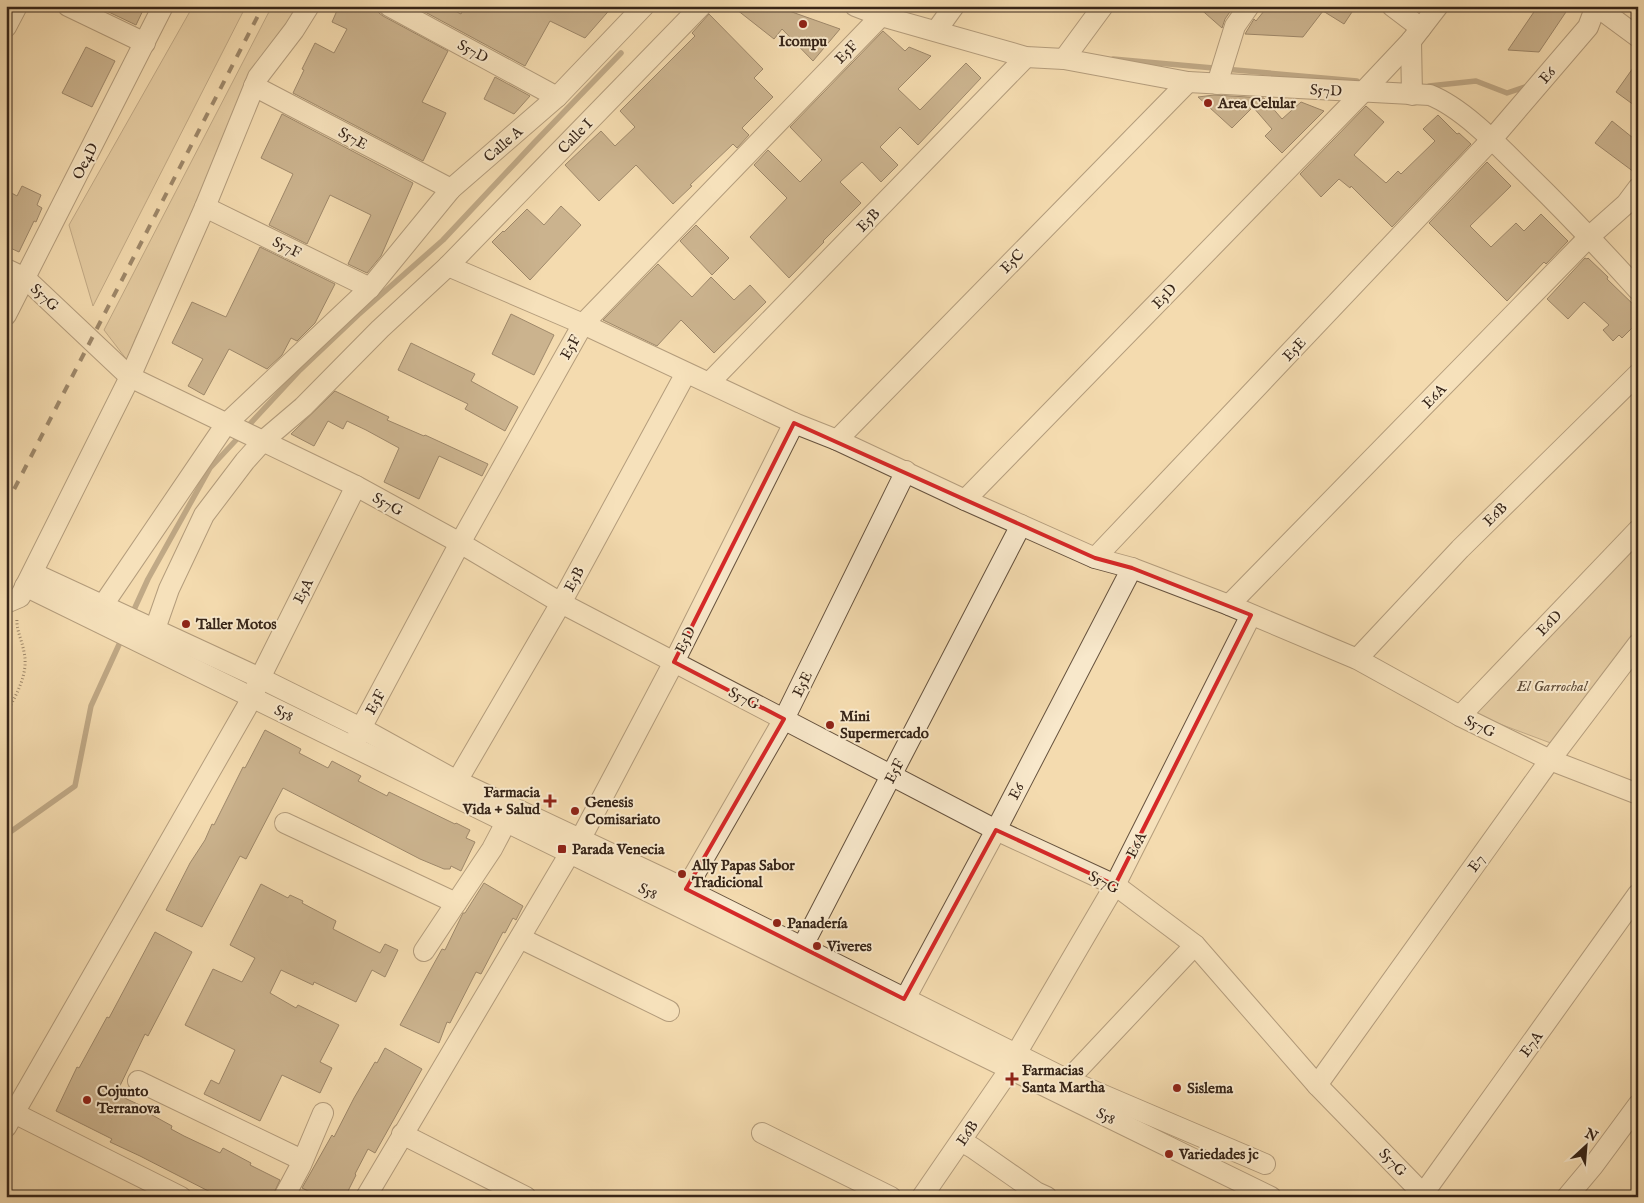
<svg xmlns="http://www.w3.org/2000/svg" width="1644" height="1203" font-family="'IM FELL English',serif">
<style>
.green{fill:#d4bc95;stroke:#867056}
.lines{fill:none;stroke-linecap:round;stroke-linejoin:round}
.stream{stroke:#826d54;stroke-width:5.5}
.building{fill:#998467;stroke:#372518}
.minor-casing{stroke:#66523e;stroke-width:22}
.path{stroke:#372518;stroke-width:3;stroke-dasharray:1 2.5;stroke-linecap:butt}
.minor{stroke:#f8e8cb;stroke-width:20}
.rail{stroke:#372518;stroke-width:4;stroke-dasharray:9 9;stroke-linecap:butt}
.marked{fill:none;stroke:#d62828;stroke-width:4;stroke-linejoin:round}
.poi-dot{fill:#8f2418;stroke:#f8e8cb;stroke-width:2}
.labels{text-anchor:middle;stroke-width:4;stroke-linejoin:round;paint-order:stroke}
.poi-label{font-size:15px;font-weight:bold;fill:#372518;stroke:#f8e8cb;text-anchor:start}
.street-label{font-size:15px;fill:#372518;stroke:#f8e8cb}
.park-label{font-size:15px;font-style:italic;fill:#5e4b37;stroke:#f8e8cb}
</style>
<rect width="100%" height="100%" fill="#f4dbaf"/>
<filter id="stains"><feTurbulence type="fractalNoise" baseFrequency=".004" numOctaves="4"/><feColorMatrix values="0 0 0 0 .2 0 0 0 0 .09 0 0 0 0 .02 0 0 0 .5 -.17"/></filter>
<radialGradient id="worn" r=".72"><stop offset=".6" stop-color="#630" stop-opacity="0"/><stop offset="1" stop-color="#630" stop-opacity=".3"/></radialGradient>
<g class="green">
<path d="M193 6H246L93 306 69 225Z"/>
<path d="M272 6H296L136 337 127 360 104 330Z"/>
<path d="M1638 531V645L1564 748 1465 711Z"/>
</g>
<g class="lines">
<g class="stream">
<path d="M1113 59 1357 81"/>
<path d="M1429 86 1476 81 1507 93 1528 86"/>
<path d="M248 426 300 370 358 315 443 240 534 143 621 53"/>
<path d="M132 614 148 579 210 468 237 439"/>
<path d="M6 835 75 786 91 706 122 638"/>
</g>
</g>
<g class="building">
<path d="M96 6H145L136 25Z"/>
<path d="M339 6H377L379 13 383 16 448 51 422 102 446 113 423 161 293 93 304 70 302 69 315 43 334 53 347 29 332 22Z"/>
<path d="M414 6H445L461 14 465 6H613L585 38 550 21 525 66Z"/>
<path d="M732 6H775L840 29 813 61 782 29 774 39Z"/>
<path d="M1197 6H1234L1225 19 1222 28Z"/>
<path d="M1268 6H1356L1344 24 1323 11 1303 37 1245 34 1254 19 1256 21Z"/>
<path d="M1538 6H1570L1539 52 1508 50Z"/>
<path d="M709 14 763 69 754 78 773 97 742 128 749 135 737 148 733 144 690 185 692 186 673 204 636 165 599 201 565 165 601 131 615 146 635 127 620 111 695 36 692 33Z"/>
<path d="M883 31 905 51 909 47 931 56 898 89 920 110 966 63 981 78 918 145 900 127 880 147 898 165 881 182 862 162 840 182 861 203 823 241 824 242 789 278 750 237 787 198 754 165 768 150 800 182 822 160 790 127Z"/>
<path d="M86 47 115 61 92 107 62 93Z"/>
<path d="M1638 61V108L1616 92Z"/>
<path d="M495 77 530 96 514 114 484 99Z"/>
<path d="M1214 95 1264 98 1282 119 1301 102 1324 111 1282 153 1265 136 1272 129 1253 107 1232 128 1198 97Z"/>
<path d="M1366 106 1384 122 1354 155 1386 183 1398 171 1401 174 1435 141 1423 129 1438 115 1457 134 1459 133 1471 144 1392 227 1351 186 1350 188 1339 179 1321 197 1300 174Z"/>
<path d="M282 114 413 183 381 256 367 273 348 264 371 215 330 195 307 244 269 225 293 174 261 158Z"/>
<path d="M1612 121 1638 142V175L1595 143Z"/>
<path d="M1487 162 1511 186 1470 226 1491 247 1516 223 1524 231 1541 214 1568 241 1546 264 1544 262 1507 301 1429 223Z"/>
<path d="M22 186 41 195 37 205 42 208 36 222 34 221 19 252 6 246V190L17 196Z"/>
<path d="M561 206 581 225 530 280 492 242 503 231 504 232 527 209 544 225Z"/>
<path d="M696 225 729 258 712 275 680 241Z"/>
<path d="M260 247 335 284 315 323 297 341 291 338 282 355 267 369 229 349 204 395 188 386 203 359 172 343 192 302 226 317Z"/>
<path d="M1585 258 1587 259 1588 258 1608 277 1607 279 1638 309V322L1622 338 1619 335 1613 341 1603 330 1609 325 1584 302 1568 319 1547 299Z"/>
<path d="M658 264 692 297 711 277 734 300 750 285 766 302 714 353 681 320 657 346 603 320Z"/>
<path d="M511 314 554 335 534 375 492 354Z"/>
<path d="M411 343 475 374 471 381 518 407 505 431 465 409 468 404 398 370Z"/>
<path d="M335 391 389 417 387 420 424 436 425 435 488 464 482 476 439 456 419 499 384 482 399 448 366 430 347 421 343 429 328 421 314 446 291 434Z"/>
<path d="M265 730 301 749 299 753 328 768 332 761 361 776 358 781 387 796 389 792 455 824 456 823 470 830 466 838 475 842 461 871 451 866 450 869H444L420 859 283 788 246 859 240 856 202 927 166 910 190 863 205 840 212 824 214 825 243 767 245 768Z"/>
<path d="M484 883 523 906 516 920 513 918 505 933 503 932 481 974 476 972 450 1023 447 1022 439 1043 400 1025 442 949 445 950 463 913H465Z"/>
<path d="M261 884 288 898 290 895 303 901 302 903 336 921 333 929 366 946 380 953 385 944 398 950 385 977 372 970 356 1002 314 982 313 985 281 970 270 993 296 1008 298 1005 339 1025 320 1062 332 1068 320 1093 282 1075 260 1121 204 1094 211 1080 219 1084 235 1050 185 1025 213 969 242 982 255 958 230 945Z"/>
<path d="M155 932 192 952 148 1036 145 1034 116 1094 144 1107 143 1110 172 1126 171 1129 184 1136 220 1153 223 1148 251 1163 250 1165 280 1180 272 1197H220L140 1156 110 1142 112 1139 56 1111 77 1067 79 1068 107 1017 109 1018Z"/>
<path d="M385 1048 422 1069 375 1153 368 1149 355 1174 356 1175 345 1197H320L302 1188 332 1135 334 1137 354 1098 375 1062 377 1063Z"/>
</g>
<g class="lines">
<defs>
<g id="minor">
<path d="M68 6 145 43"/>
<path d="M389 6 557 97"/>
<path d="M855 6 881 16 1026 57 1064 59 1188 82 1430 95C1463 108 1500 147 1525 172 1564 210 1601 249 1638 290"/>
<path d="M1392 6 1421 28"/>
<path d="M1596 6 1638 37"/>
<path d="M6 27 17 6"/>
<path d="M936 31 954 6"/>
<path d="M1411 41 1412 95"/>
<path d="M1064 59 1103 6"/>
<path d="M1217 84 1235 26 1249 6"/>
<path d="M254 86 451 189"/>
<path d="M205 207 370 288"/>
<path d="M448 266 583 324 794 423 837 440 965 500 1095 558 1132 568 1229 605 1357 659 1460 716 1550 760 1638 794"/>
<path d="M6 269 25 278 130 377 356 486 460 543 561 603 996 830 1115 885 1195 945 1317 1085 1426 1197"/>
<path d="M6 315 163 6"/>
<path d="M710 382 1026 57"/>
<path d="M837 440 1188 82"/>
<path d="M965 500 1363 92 1411 41 1438 6"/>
<path d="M1095 558 1492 139 1588 27 1596 6"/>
<path d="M33 573 260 678 361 728 457 781 686 889 1068 1080 1265 1164"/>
<path d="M25 586 1271 1197"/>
<path d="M6 603 20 597 130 377 205 207 258 77 294 30 309 6"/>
<path d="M103 605 226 424 370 288 451 189 557 97 644 6"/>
<path d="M1229 605 1590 236 1626 204 1638 188"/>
<path d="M155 629 169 589 204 515 245 461 263 441 303 407 380 329 448 266 701 6"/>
<path d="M1357 659 1460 549 1638 374"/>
<path d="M1460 716 1638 530"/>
<path d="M356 741 361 728 460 543 583 324 881 16"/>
<path d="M457 781 561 603 686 373"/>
<path d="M285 823 456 903"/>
<path d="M686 889 784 719 906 471"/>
<path d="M520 938 669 1011"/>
<path d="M424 951 492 849 512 811"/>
<path d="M796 959 1021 525"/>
<path d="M899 1010 996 830 1132 568"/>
<path d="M138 1081 302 1160"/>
<path d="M1317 1085 1550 760 1638 644"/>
<path d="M1061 1090 1068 1080 1195 945"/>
<path d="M14 1113 181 1197"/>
<path d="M6 1127 252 698 260 678 356 486"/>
<path d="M762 1133 891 1197"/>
<path d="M402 1134 526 1197"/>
<path d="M961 1141 973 1148 1036 1192 1047 1197"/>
<path d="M1423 1194 1638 894"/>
<path d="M284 1197 301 1165 323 1113"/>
<path d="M366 1197 570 853 581 838 674 662 794 423"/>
<path d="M922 1197 1010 1069 1016 1054 1115 885 1251 615"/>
<path d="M1567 1197 1593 1166 1638 1105"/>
</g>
</defs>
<use href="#minor" class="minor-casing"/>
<path class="path" d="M6 714C16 695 29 674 24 652 22 640 16 630 17 618"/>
<use href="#minor" class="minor"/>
<path class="rail" d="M6 505 263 6"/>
</g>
<path d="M0 0H1644V1203H0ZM794 423 1095 558 1132 568 1251 615 1115 885 996 830 904 999 686 889 784 719 674 662Z" fill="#f4dbaf" fill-opacity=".55" fill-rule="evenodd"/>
<path class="marked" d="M794 423 1095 558 1132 568 1251 615 1115 885 996 830 904 999 686 889 784 719 674 662Z"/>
<g class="poi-dot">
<circle cx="803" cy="24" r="5"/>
<circle cx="1208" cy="103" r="5"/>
<circle cx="186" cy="624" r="5"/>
<circle cx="830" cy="725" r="5"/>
<path d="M547.5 793.5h5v5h5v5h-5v5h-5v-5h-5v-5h5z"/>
<circle cx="575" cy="811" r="5"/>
<rect x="557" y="844" width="10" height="10" rx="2.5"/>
<circle cx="682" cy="874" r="5"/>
<circle cx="777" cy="923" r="5"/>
<circle cx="817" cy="946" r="5"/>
<path d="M1009.5 1071.5h5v5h5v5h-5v5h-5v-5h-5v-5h5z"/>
<circle cx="1177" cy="1088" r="5"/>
<circle cx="87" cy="1100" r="5"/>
<circle cx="1169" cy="1154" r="5"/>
</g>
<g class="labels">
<g class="poi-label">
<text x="803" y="46" text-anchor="middle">Icompu</text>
<text x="1218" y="108">Area Celular</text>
<text x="196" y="629">Taller Motos</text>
<text x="840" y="721">Mini<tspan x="840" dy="17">Supermercado</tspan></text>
<text x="540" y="797" text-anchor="end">Farmacia<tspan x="540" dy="17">Vida + Salud</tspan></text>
<text x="585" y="807">Genesis<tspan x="585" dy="17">Comisariato</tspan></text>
<text x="572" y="854">Parada Venecia</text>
<text x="692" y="870">Ally Papas Sabor<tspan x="692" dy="17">Tradicional</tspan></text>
<text x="787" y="928">Panadería</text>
<text x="827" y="951">Viveres</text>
<text x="1022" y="1075">Farmacias<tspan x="1022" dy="17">Santa Martha</tspan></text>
<text x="1187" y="1093">Sislema</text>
<text x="97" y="1096">Cojunto<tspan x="97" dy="17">Terranova</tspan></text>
<text x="1179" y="1159">Variedades jc</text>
</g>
<g class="street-label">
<text transform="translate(473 51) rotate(28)" y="5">S57D</text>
<text transform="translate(846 52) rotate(-46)" y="5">E5F</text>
<text transform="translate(1547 75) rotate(-50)" y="5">E6</text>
<text transform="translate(1326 90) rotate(3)" y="5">S57D</text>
<text transform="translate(575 136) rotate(-46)" y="5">Calle I</text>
<text transform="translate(353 138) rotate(28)" y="5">S57E</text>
<text transform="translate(503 144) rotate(-41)" y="5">Calle A</text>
<text transform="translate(85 161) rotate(-63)" y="5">Oe4D</text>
<text transform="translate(868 220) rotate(-46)" y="5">E5B</text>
<text transform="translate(287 247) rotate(26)" y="5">S57F</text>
<text transform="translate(1012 261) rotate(-46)" y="5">E5C</text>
<text transform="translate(1164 296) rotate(-46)" y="5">E5D</text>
<text transform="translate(45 297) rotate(43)" y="5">S57G</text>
<text transform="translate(570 347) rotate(-61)" y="5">E5F</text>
<text transform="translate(1294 349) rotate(-47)" y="5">E5E</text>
<text transform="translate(1434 396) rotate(-46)" y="5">E6A</text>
<text transform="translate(388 504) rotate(29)" y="5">S57G</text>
<text transform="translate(1495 514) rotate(-45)" y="5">E6B</text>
<text transform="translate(574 579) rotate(-62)" y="5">E5B</text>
<text transform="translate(303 591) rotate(-63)" y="5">E5A</text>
<text transform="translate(1549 623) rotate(-46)" y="5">E6D</text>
<text transform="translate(685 640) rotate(-63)" y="5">E5D</text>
<text transform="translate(802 684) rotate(-64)" y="5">E5E</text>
<text transform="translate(744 698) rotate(27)" y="5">S57G</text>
<text transform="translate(375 702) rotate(-62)" y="5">E5F</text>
<text transform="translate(284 713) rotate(26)" y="5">S58</text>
<text transform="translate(1480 726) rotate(26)" y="5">S57G</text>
<text transform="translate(894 771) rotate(-63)" y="5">E5F</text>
<text transform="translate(1016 791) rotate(-63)" y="5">E6</text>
<text transform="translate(1136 845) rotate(-63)" y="5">E6A</text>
<text transform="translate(1476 863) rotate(-54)" y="5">E7</text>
<text transform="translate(1104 882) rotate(28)" y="5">S57G</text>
<text transform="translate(648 891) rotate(26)" y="5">S58</text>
<text transform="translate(1531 1044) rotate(-54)" y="5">E7A</text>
<text transform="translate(1106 1116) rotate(26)" y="5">S58</text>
<text transform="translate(967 1133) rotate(-56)" y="5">E6B</text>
<text transform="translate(1393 1162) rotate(46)" y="5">S57G</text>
</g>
<g class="park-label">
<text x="1552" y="691">El Garrochal</text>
</g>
</g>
<rect width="1644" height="1203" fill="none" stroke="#f4dbaf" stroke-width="25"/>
<rect x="8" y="8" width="1629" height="1188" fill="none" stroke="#372518" stroke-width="2.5"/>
<rect x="12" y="12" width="1619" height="1178" fill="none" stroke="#372518"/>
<g transform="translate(1586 1146) rotate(26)" stroke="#f8e8cb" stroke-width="4" paint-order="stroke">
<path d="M0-4L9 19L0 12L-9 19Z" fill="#372518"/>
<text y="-8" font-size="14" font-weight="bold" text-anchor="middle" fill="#372518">N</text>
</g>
<rect width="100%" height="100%" filter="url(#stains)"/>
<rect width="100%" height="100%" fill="url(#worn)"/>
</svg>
